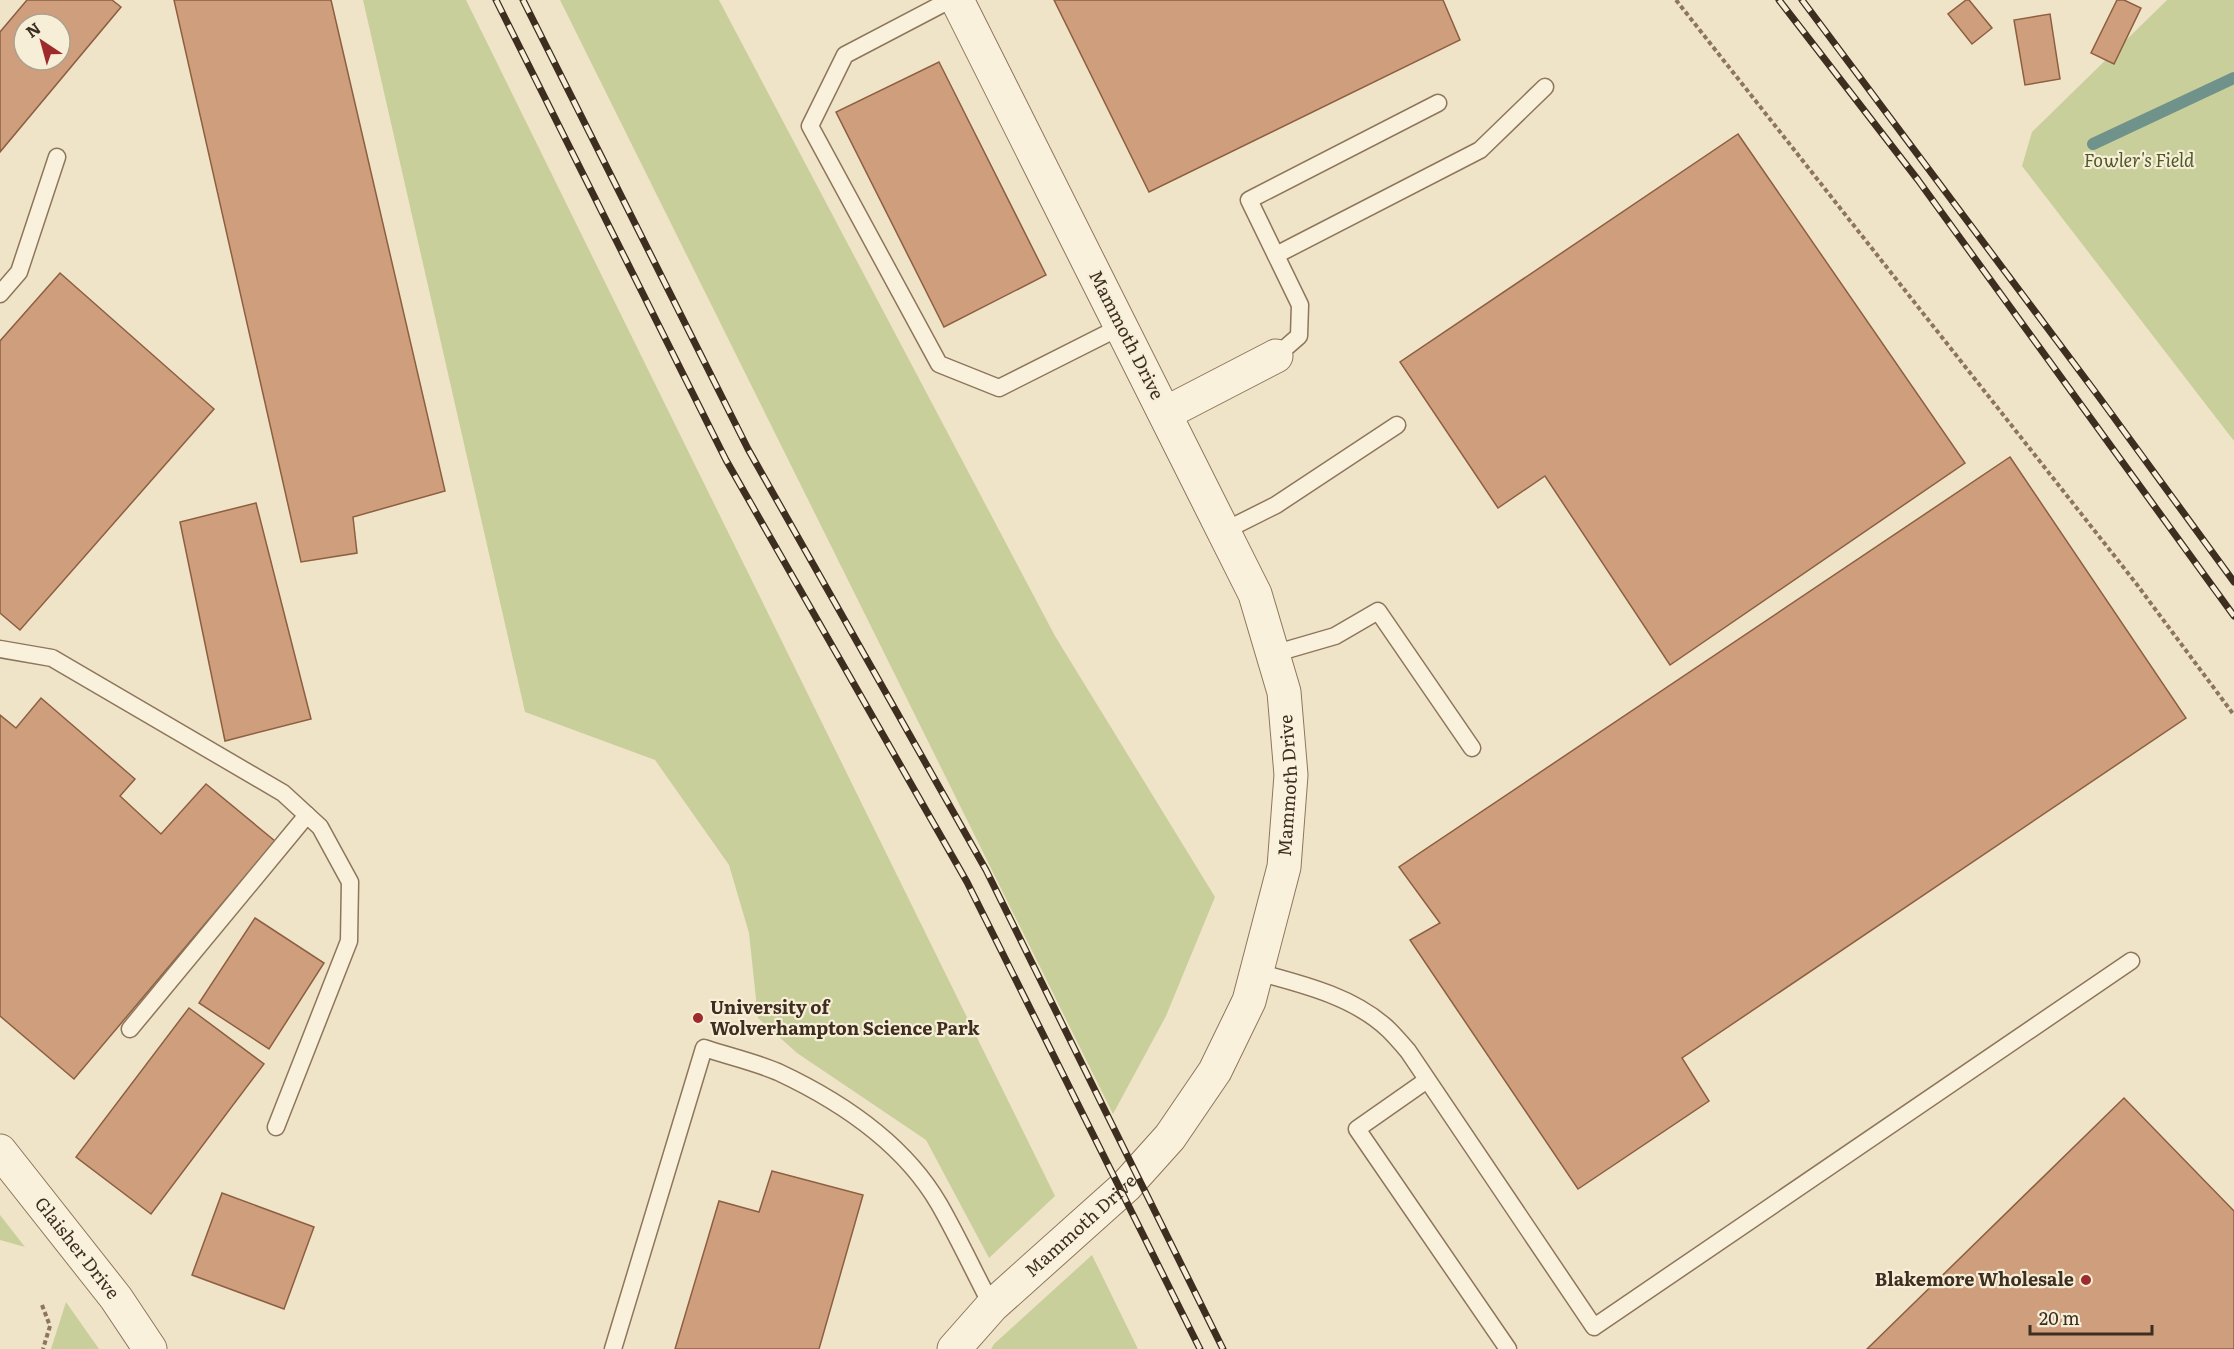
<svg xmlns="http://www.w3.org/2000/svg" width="2234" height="1349" font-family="Literata,serif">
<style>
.green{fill:#c9cf9b}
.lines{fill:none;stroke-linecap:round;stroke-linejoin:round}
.stream{stroke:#6f938a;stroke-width:12}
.building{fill:#cf9f7d;stroke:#8d5f41;stroke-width:1.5;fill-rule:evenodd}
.service-casing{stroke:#8d765c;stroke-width:19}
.minor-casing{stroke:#8d765c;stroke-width:35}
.path{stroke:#8d765c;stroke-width:4;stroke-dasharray:4.5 3;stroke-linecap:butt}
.service{stroke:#faf1dc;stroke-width:16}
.minor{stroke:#faf1dc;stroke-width:33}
.rail-casing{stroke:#3d2e20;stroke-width:7}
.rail{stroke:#f7eed8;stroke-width:4.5;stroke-dasharray:14;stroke-linecap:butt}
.poi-dot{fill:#9e2a2b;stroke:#f7eed8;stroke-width:2}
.labels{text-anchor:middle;stroke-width:4.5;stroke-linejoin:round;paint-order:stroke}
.park-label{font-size:18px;font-style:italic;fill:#4d5a26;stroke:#f7eed8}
.street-label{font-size:18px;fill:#3d2e20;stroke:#f7eed8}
.poi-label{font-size:18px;font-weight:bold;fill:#3d2e20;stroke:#f7eed8;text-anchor:start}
</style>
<rect width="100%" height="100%" fill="#f0e4c8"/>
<g class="green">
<path d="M363 0H466L1055 1196 989 1258 926 1140 797 1053 758 1018 749 933 729 865 655 760 525 712Z"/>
<path d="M560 0H719L1055 636 1215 897 1166 1016 1113 1114Z"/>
<path d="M2167 0H2234V441L2022 166 2032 132Z"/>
<path d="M0 1215 25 1247 0 1240Z"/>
<path d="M1092 1255 1138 1349H991L994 1344Z"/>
<path d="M66 1302 99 1349H51Z"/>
</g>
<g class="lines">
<path class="stream" d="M2093 144 2234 78"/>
</g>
<g class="building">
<path d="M27 0H112L121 7 0 152V32ZM24 24H60V60H24Z"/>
<path d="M174 0H331L445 491 353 517 357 553 301 562Z"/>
<path d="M1054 0H1443L1460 40 1149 192Z"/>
<path d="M1966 0H1969L1992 28 1972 44 1948 14Z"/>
<path d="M2117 0H2124L2141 8 2114 64 2091 53Z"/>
<path d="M2050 14 2060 79 2025 85 2014 20Z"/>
<path d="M939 62 1046 275 944 327 836 112Z"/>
<path d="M1738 134 1965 463 1670 665 1545 476 1498 508 1400 362Z"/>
<path d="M60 273 214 409 20 630 0 613V341Z"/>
<path d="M2010 457 2186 718 1682 1058 1709 1101 1578 1189 1410 940 1440 923 1399 867Z"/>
<path d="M256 503 311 719 225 741 180 522Z"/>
<path d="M41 698 135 779 120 796 161 834 206 784 275 841 74 1079 0 1016V715L16 728Z"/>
<path d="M255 918 324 963 269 1049 199 1003Z"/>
<path d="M189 1008 264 1064 151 1214 76 1157Z"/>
<path d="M2124 1098 2234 1211V1349H1867Z"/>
<path d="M772 1171 863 1195 819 1349H675L719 1201 759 1212Z"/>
<path d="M222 1193 314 1227 284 1309 192 1275Z"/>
</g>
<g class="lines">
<defs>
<g id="service">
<path d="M950 0 845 55 810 126 939 364 999 388 1122 326"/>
<path d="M1276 255 1480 150 1545 87"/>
<path d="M0 294 19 272 57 157"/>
<path d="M1276 356 1299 336 1300 305 1249 200 1438 103"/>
<path d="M1224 531 1276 505 1397 425"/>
<path d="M0 649 52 658 283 793 320 827 350 882 349 941 276 1127"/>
<path d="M1273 654 1335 636 1378 611 1472 748"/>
<path d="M1257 972C1302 984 1355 997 1389 1030 1396 1037 1402 1044 1408 1051L1594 1327 2131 961"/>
<path d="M130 1029 307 815"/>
<path d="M1427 1080 1357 1129 1508 1349"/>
<path d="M613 1349 704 1048C728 1056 755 1062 778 1072 840 1101 904 1144 939 1204 958 1237 974 1272 992 1306"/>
</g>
<g id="minor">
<path d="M1166 413 1276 356"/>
<path id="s1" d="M0 1151 116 1298 150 1349"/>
<path id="s2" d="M954 1349 992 1306 1126 1186 1170 1137 1215 1071 1249 1001 1284 867 1291 775 1284 692 1255 594 957 0"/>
</g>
</defs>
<use href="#service" class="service-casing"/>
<use href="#minor" class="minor-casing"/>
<g class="path">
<path d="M1676 0 2135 582 2234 715"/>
<path d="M42 1305 50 1326 43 1349"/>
</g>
<use href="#service" class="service"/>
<use href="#minor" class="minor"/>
<defs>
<g id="rail">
<path d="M496 0 726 460 967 882 1200 1349"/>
<path d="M523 0 748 449 986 870 1223 1349"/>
<path d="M1779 0 1918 180 2234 616"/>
<path d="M1802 0 2099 397 2234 582"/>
</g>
</defs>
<use href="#rail" class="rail-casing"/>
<use href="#rail" class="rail"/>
</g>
<g class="poi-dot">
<circle cx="698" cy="1018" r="6"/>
<circle cx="2086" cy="1280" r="6"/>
</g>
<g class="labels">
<g class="park-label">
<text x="2139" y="167">Fowler's Field</text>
</g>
<g class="street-label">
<text transform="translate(1126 335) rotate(63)" y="6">Mammoth Drive</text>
<text dy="6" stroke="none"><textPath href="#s2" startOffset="681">Mammoth Drive</textPath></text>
<text dy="6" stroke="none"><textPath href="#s2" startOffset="177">Mammoth Drive</textPath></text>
<text dy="6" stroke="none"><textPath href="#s1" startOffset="124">Glaisher Drive</textPath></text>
</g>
<g class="poi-label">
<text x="710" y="1014">University of<tspan x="710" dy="21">Wolverhampton Science Park</tspan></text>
<text x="2074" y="1286" text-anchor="end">Blakemore Wholesale</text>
</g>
</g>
<g transform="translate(42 42) rotate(324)"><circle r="28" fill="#f7eed8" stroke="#ada18e" stroke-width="1.5"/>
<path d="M0-4.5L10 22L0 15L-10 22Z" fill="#9e2a2b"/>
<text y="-9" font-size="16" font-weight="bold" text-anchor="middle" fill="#3d2e20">N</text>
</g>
<path d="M2030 1325v9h122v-9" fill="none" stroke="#3d2e20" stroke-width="3"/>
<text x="2039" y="1325" font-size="18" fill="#3d2e20" stroke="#f7eed8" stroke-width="4.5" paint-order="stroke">20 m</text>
</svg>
